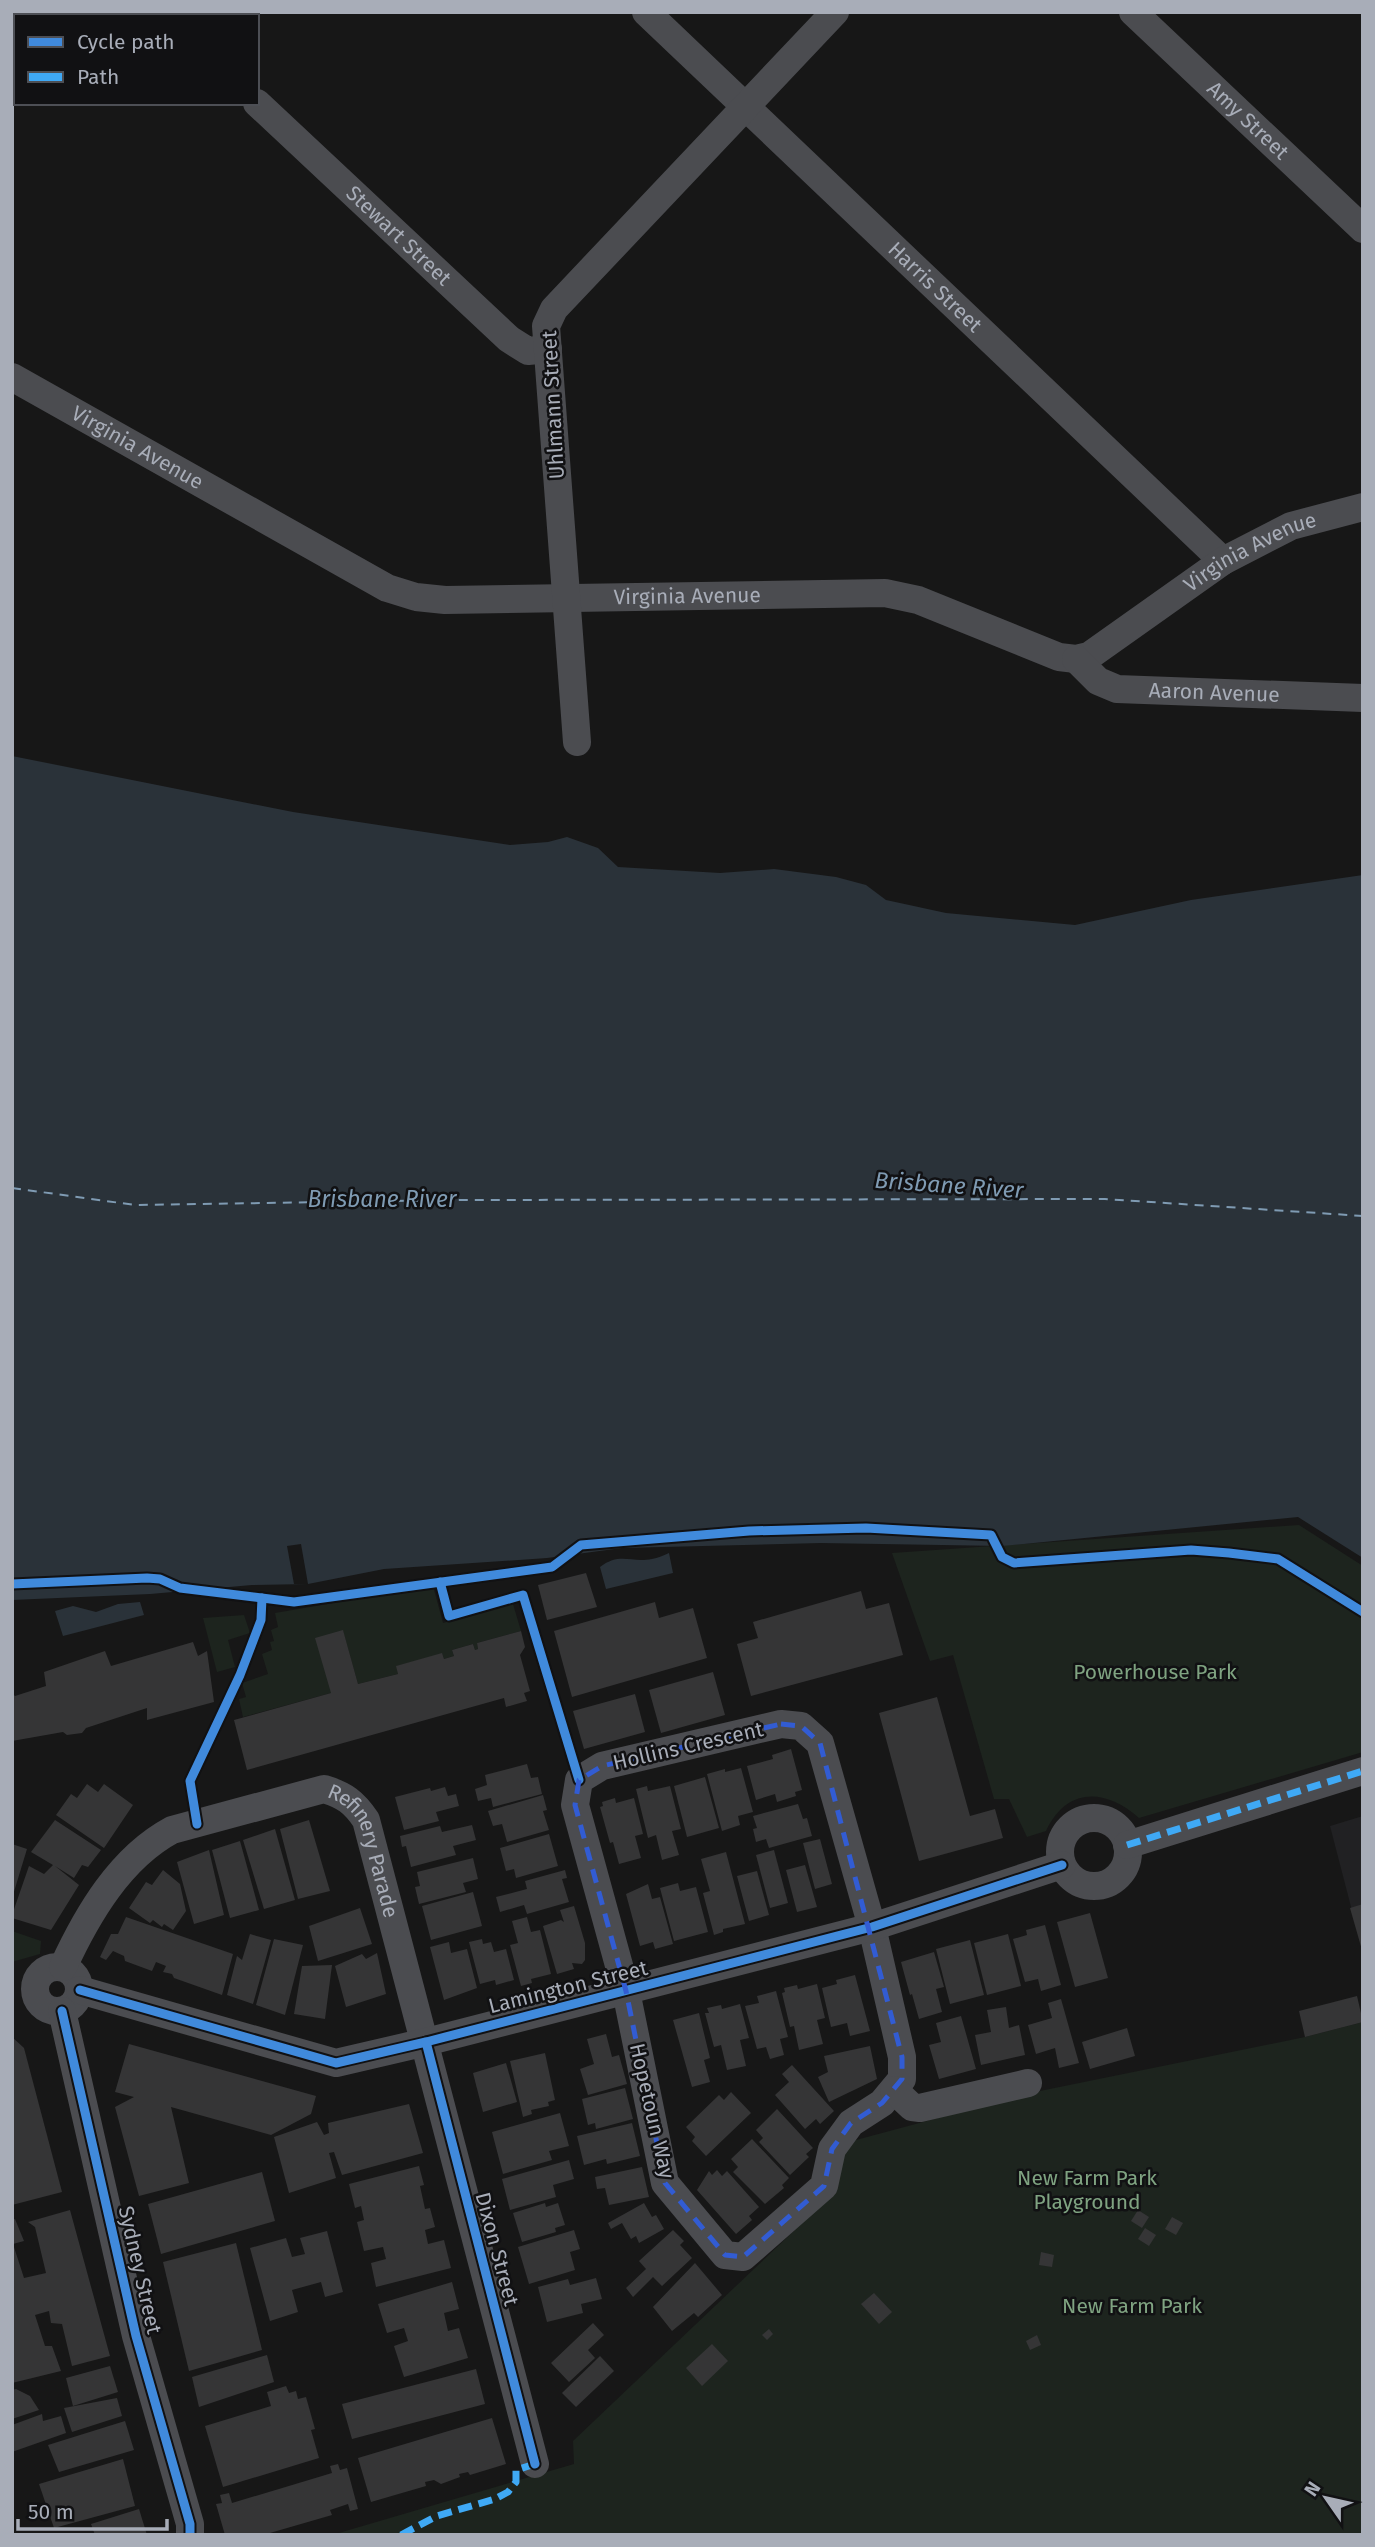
<svg xmlns="http://www.w3.org/2000/svg" width="1375" height="2547" font-family="'Fira Sans',sans-serif">
<style>
.built{fill:#212123}
.green{fill:#1d241e}
.water{fill:#2a3239}
.pier{fill:#171717}
.lines{fill:none;stroke-linecap:round;stroke-linejoin:round}
.ferry{stroke:#7f9bb3;stroke-width:2;stroke-dasharray:9 7;stroke-linecap:butt}
.building{fill:#353536}
.minor{stroke:#4b4c50;stroke-width:28}
.quiet{stroke:#3fa9f5;stroke-width:7;stroke-dasharray:14 7;stroke-linecap:butt}
.cycleway-casing{stroke:#111113;stroke-width:13}
.cycleway{stroke:#408adc;stroke-width:9}
.marked{fill:none;stroke:#325cd3;stroke-width:5;stroke-dasharray:14 9;stroke-linejoin:round}
.labels{text-anchor:middle;stroke-width:5;stroke-linejoin:round;paint-order:stroke}
.street-label{font-size:21px;fill:#a8adb8;stroke:#111113}
.park-label{font-size:21px;fill:#7fa381;stroke:#111113}
.water-label{font-size:23px;font-style:italic;fill:#7f9bb3;stroke:#111113}
</style>
<rect width="100%" height="100%" fill="#171717"/>
<path class="built" d="M1363 1816V1953L1330 1826Z"/>
<g class="green">
<path d="M1299 1525 1363 1566V1752L1139 1818C1105 1788 1067 1787 1046 1831L1027 1837 1009 1799H994L953 1655 930 1661 892 1553Z"/>
<path d="M433 1586 443 1623 513 1604 521 1631 477 1643 478 1649 475 1650 473 1644 452 1650 454 1656 444 1659 442 1654 397 1666 398 1674 358 1684 343 1631 331 1693 243 1717 239 1699 246 1697 242 1683 268 1674 262 1654 272 1650 270 1642 274 1641 271 1630 278 1627 275 1613Z"/>
<path d="M244 1615 250 1633 228 1640 235 1667 217 1672 203 1618Z"/>
<path d="M12 1931 41 1941 40 1954 12 1962Z"/>
<path d="M1363 2022V2535H332L574 2464 573 2441 837 2190 844 2150 856 2140 1035 2092 1305 2037Z"/>
</g>
<g class="water">
<path d="M12 756 293 812 510 845 548 842 567 837 598 848 618 867 720 873 774 869 836 877 866 885 886 900 946 913 1075 925 1191 900 1363 875V1558L1298 1517 1002 1546 821 1543 622 1548 547 1558 384 1569 308 1584 252 1585 150 1594 12 1600Z"/>
<path d="M669 1553 673 1573 606 1589 600 1567C620 1552 630 1563 652 1559 658 1558 664 1555 669 1553Z"/>
<path d="M140 1602 144 1615 63 1636 55 1611 73 1606 96 1612 118 1604Z"/>
</g>
<path class="pier" d="M301 1544 308 1584H294L287 1546Z"/>
<g class="lines">
<path class="ferry" d="M12 1188 135 1205 460 1200 1105 1199 1363 1216"/>
</g>
<g class="building">
<path d="M586 1573 597 1607 547 1620 538 1585Z"/>
<path d="M861 1591 866 1609 889 1603 903 1655 751 1696 737 1644 758 1638 753 1622Z"/>
<path d="M655 1602 659 1618 693 1608 707 1658 572 1697 554 1631Z"/>
<path d="M343 1630 358 1684 398 1674 396 1666 442 1653 444 1659 454 1656 452 1650 473 1644 475 1650 478 1649 477 1643 521 1631 525 1647 520 1655 530 1691 524 1693 527 1701 506 1707 504 1698 247 1770 234 1720 331 1693 315 1638Z"/>
<path d="M193 1642 198 1656 207 1651 214 1702 147 1720V1708L86 1728 82 1733 67 1735 63 1732 12 1741V1693L15 1696 46 1686 44 1672 105 1651 111 1666Z"/>
<path d="M713 1672 725 1715 661 1733 649 1690Z"/>
<path d="M635 1694 645 1732 584 1749 573 1711Z"/>
<path d="M937 1697 970 1816 995 1809 1003 1838 919 1861 879 1713Z"/>
<path d="M791 1749 802 1790 795 1792 796 1796 777 1802 775 1794 756 1800 747 1766 773 1759 772 1755Z"/>
<path d="M527 1764 531 1778 538 1777 542 1794 493 1807 491 1798 478 1801 475 1789 487 1785 485 1775Z"/>
<path d="M741 1768 753 1812 738 1816 740 1825 722 1831 707 1774 725 1769V1772Z"/>
<path d="M705 1777 719 1828 687 1837 674 1786Z"/>
<path d="M87 1784 98 1792 104 1784 133 1805 104 1848 56 1815 71 1794 77 1798Z"/>
<path d="M647 1786 648 1791 670 1786 681 1829 672 1831 679 1855 662 1860 656 1835 648 1838 636 1789Z"/>
<path d="M445 1787 448 1796 456 1794 459 1806 436 1812 439 1821 404 1830 395 1797 430 1788 431 1791Z"/>
<path d="M543 1795 547 1810 543 1811 549 1830 507 1842 502 1824 493 1826 488 1811Z"/>
<path d="M615 1798 616 1803 634 1798 643 1834 635 1836 641 1858 619 1864 613 1842 610 1843 600 1807 603 1806 602 1802Z"/>
<path d="M798 1804 803 1819 807 1818 812 1836 769 1848 766 1839 756 1842 753 1829 757 1828 753 1816Z"/>
<path d="M55 1820 101 1850 88 1867 82 1865 74 1878 55 1866 79 1885 51 1930 12 1918V1915L29 1866 44 1874 53 1865 31 1852Z"/>
<path d="M309 1820 330 1891 298 1899 280 1829Z"/>
<path d="M472 1825 476 1840 453 1846 456 1855 411 1867 406 1846 402 1847 400 1836 440 1826 442 1832Z"/>
<path d="M275 1829 295 1900 264 1909 243 1840Z"/>
<path d="M549 1834 558 1866 516 1878 514 1869 506 1871 500 1848Z"/>
<path d="M820 1839 832 1884 815 1889 803 1843Z"/>
<path d="M240 1841 259 1910 230 1918 212 1850Z"/>
<path d="M12 1844 27 1849 13 1895H12Z"/>
<path d="M209 1850 224 1915 194 1924 177 1862Z"/>
<path d="M774 1850 788 1903 770 1908 756 1855Z"/>
<path d="M726 1852 745 1924 723 1929V1932L714 1935 703 1893 710 1891 701 1859Z"/>
<path d="M473 1858 478 1879 463 1883 466 1892 419 1904 415 1887 420 1886 417 1872Z"/>
<path d="M805 1865 817 1907 797 1912 786 1870Z"/>
<path d="M163 1870 180 1884 186 1911 173 1930 164 1924 162 1927 153 1920 150 1923 129 1908 146 1882 152 1885Z"/>
<path d="M565 1870 567 1878 562 1879 569 1902 527 1914 524 1905 500 1912 496 1897 527 1889 525 1881Z"/>
<path d="M757 1871 769 1915 749 1921 737 1876Z"/>
<path d="M678 1883 680 1891 696 1887 708 1932 674 1941 660 1888Z"/>
<path d="M648 1884 652 1899 660 1897 673 1944 655 1949 653 1942 640 1946 626 1894Z"/>
<path d="M473 1892 482 1926 431 1940 422 1906Z"/>
<path d="M1363 1904V1950H1362L1350 1908Z"/>
<path d="M574 1906 585 1943V1960L582 1964 572 1963 574 1969 557 1974 543 1926 561 1920 564 1922 560 1910Z"/>
<path d="M360 1908 372 1944 318 1961 309 1926Z"/>
<path d="M1090 1913 1108 1978 1075 1987 1057 1922Z"/>
<path d="M126 1917 233 1954 222 1995 174 1978 172 1974 163 1972 166 1966 156 1962 152 1971 125 1961 124 1956 113 1951 106 1960 100 1957 111 1934H118Z"/>
<path d="M527 1917 531 1932 540 1930 551 1974 531 1979 532 1983 521 1986 510 1945 518 1943 512 1921Z"/>
<path d="M1045 1925 1061 1985 1041 1991 1038 1979 1025 1982 1013 1939 1027 1935 1026 1930Z"/>
<path d="M250 1934 271 1940 253 2004 227 1995 237 1956 242 1960Z"/>
<path d="M1008 1934 1021 1986 987 1995 974 1943Z"/>
<path d="M274 1939 303 1945 285 2015 256 2005Z"/>
<path d="M482 1939 483 1944 491 1942 494 1952 506 1949 514 1980 496 1985 495 1980 480 1984 469 1942Z"/>
<path d="M970 1940 984 1995 950 2004 936 1949Z"/>
<path d="M449 1942 451 1953 467 1949 477 1988 444 2000 430 1947Z"/>
<path d="M934 1952 944 1987 936 1989 942 2012 919 2019 912 1994 910 1995 901 1962Z"/>
<path d="M377 1953 386 1994 346 2007 335 1966 362 1954 366 1959Z"/>
<path d="M332 1965 325 2019 294 2014 302 1966Z"/>
<path d="M855 1975 870 2031 850 2036 847 2023 831 2027 822 1988 837 1984 836 1980Z"/>
<path d="M817 1984 825 2018 817 2020 823 2044 799 2050 794 2026 790 2027 782 1993 785 1992 784 1988 797 1985 798 1989Z"/>
<path d="M776 1991 788 2037 780 2039 784 2055 770 2059 766 2047 757 2049 745 2006 759 2003 757 1996Z"/>
<path d="M1357 1996 1363 2022 1305 2037 1299 2011Z"/>
<path d="M1061 1999 1079 2063 1059 2068 1055 2048 1036 2054 1028 2025 1052 2018 1048 2003Z"/>
<path d="M740 2004 749 2038 740 2040 746 2066 727 2070 721 2045 714 2047 705 2013H709L707 2008 721 2005 722 2009Z"/>
<path d="M1006 2007 1009 2028 1019 2025 1025 2055 981 2065 975 2035 991 2032 987 2010Z"/>
<path d="M699 2013 710 2058 704 2060 710 2082 692 2087 673 2020Z"/>
<path d="M961 2016 976 2069 939 2079 929 2045 941 2042 936 2023Z"/>
<path d="M1127 2028 1135 2056 1090 2069 1082 2042Z"/>
<path d="M606 2034 612 2057 619 2055 627 2084 588 2095 580 2069 594 2064 587 2039Z"/>
<path d="M12 2037 24 2048 62 2192 12 2205Z"/>
<path d="M129 2044 316 2096 311 2114 271 2135 171 2107 189 2183 139 2196 115 2107 134 2097 115 2092Z"/>
<path d="M870 2046 877 2079 829 2102 818 2077 828 2072 824 2056Z"/>
<path d="M545 2053 555 2100 548 2102 549 2106 531 2110 532 2114 523 2117 510 2061Z"/>
<path d="M506 2063 517 2102 483 2112 473 2073Z"/>
<path d="M792 2065 834 2111 820 2124 816 2119 805 2129 775 2095 789 2082 782 2074Z"/>
<path d="M625 2088 633 2119 596 2129 595 2123 588 2125 582 2099Z"/>
<path d="M731 2092 751 2113 706 2156 692 2141 695 2137 686 2127 719 2095 724 2100Z"/>
<path d="M409 2104 423 2153 342 2175 334 2152 329 2153 336 2178 289 2193 274 2137 317 2122 324 2135 329 2133 328 2123Z"/>
<path d="M777 2109 813 2148 806 2154 809 2157 790 2175 759 2142 763 2138 756 2130Z"/>
<path d="M560 2113 569 2146 549 2151 552 2160 503 2174 492 2132Z"/>
<path d="M632 2123 640 2156 607 2164 606 2159 584 2165 577 2136Z"/>
<path d="M752 2139 789 2178 782 2185 784 2188 765 2204 733 2172 738 2167 731 2159Z"/>
<path d="M569 2160 574 2179 553 2185 556 2197 510 2210 502 2179Z"/>
<path d="M419 2166 424 2185 420 2186 425 2209 430 2208 435 2227 425 2230 428 2244 444 2240 451 2268 376 2287 371 2263 386 2259 383 2247 364 2251 357 2222 364 2220 361 2206 355 2208 349 2184Z"/>
<path d="M642 2167 649 2197 609 2205 605 2188 597 2189 595 2177Z"/>
<path d="M717 2170 722 2176 727 2171 759 2207 749 2216 752 2220 736 2234 697 2190 709 2171 712 2175Z"/>
<path d="M262 2172 275 2221 161 2254 148 2204Z"/>
<path d="M545 2203 546 2207 558 2203 565 2225 555 2228 556 2232 522 2242 513 2213Z"/>
<path d="M644 2203 652 2217 656 2215 664 2229 639 2243 636 2236 631 2239 622 2223 611 2229 608 2223Z"/>
<path d="M70 2210 110 2356 72 2366 62 2324 51 2323 49 2311 35 2315 45 2346H52L61 2371 12 2383V2220L15 2219 24 2241 13 2244 24 2278 46 2273 35 2227 28 2222Z"/>
<path d="M1138 2210 1149 2217 1142 2228 1131 2221Z"/>
<path d="M1172 2217 1183 2223 1176 2235 1165 2229Z"/>
<path d="M1145 2228 1156 2235 1149 2246 1138 2239Z"/>
<path d="M574 2230 580 2249 570 2252 575 2270 529 2284 518 2247Z"/>
<path d="M673 2230 684 2241 680 2245 692 2258 662 2286 653 2277 633 2297 626 2288 646 2269 639 2261Z"/>
<path d="M327 2231 343 2292 325 2297 321 2282 292 2290 298 2312 270 2321 250 2248 286 2238 292 2257 305 2254 300 2238Z"/>
<path d="M236 2243 262 2350 189 2371 163 2262Z"/>
<path d="M1041 2252 1054 2255 1052 2267 1039 2265Z"/>
<path d="M695 2263 722 2295 698 2317 694 2313 672 2331 653 2307Z"/>
<path d="M596 2278 602 2299 581 2304 583 2313 547 2322 538 2287 568 2279 570 2285Z"/>
<path d="M452 2282 459 2309 444 2313 448 2331 459 2328 468 2358 404 2377 394 2346 408 2341 404 2328 387 2333 378 2304Z"/>
<path d="M874 2293 892 2312 879 2324 861 2304Z"/>
<path d="M593 2323 604 2335 588 2350 595 2358 569 2382 551 2363Z"/>
<path d="M769 2329 773 2334 767 2340 762 2335Z"/>
<path d="M1037 2335 1041 2345 1030 2350 1026 2341Z"/>
<path d="M712 2344 728 2361 702 2386 686 2368Z"/>
<path d="M267 2355 274 2382 199 2407 192 2377Z"/>
<path d="M600 2356 614 2371 576 2407 562 2393Z"/>
<path d="M110 2366 118 2392 73 2406 66 2378Z"/>
<path d="M476 2369 485 2404 352 2439 342 2404Z"/>
<path d="M286 2386 289 2393 296 2391 298 2399 306 2397 315 2429 311 2430 319 2458 223 2487 205 2426 271 2406 267 2392Z"/>
<path d="M16 2389 30 2396 39 2410 12 2419V2390Z"/>
<path d="M117 2398 122 2416 72 2432 64 2408Z"/>
<path d="M42 2414 43 2421 61 2416 66 2433 12 2452V2425Z"/>
<path d="M492 2418 506 2464 470 2475 468 2472 459 2474 460 2477 441 2484 434 2480 425 2482 426 2486 371 2502 358 2458Z"/>
<path d="M125 2421 134 2450 59 2472 48 2445Z"/>
<path d="M123 2459 135 2506 54 2528 39 2484Z"/>
<path d="M338 2464 340 2470 347 2468 358 2509 350 2511 348 2504 330 2510 332 2515 263 2535H225L216 2504 222 2503 220 2495 229 2493 232 2503 332 2473 330 2466Z"/>
<path d="M139 2509 147 2535H95L91 2524Z"/>
</g>
<g class="lines">
<g class="minor">
<path d="M160 12 164 16"/>
<path id="s1" d="M646 12 1223 561"/>
<path id="s2" d="M1133 12 1363 229"/>
<path id="s3" d="M257 103 509 339 528 351 548 349"/>
<path id="s4" d="M12 377 387 588 416 597 445 600 885 593 918 600 1059 657 1076 659 1089 656 1223 561 1291 526 1363 507"/>
<path id="s5" d="M1076 659 1098 681 1117 689 1363 698"/>
<path d="M577 742 546 326 554 309 835 12"/>
<path d="M781 1724 801 1726 820 1743 872 1927 902 2057V2079L882 2103 851 2123 832 2149 824 2186 743 2257 725 2255 665 2183 626 1991 575 1805 579 1780 602 1766Z"/>
<circle cx="1094" cy="1852" r="34"/>
<path d="M1127 1845 1363 1771"/>
<circle cx="57" cy="1989" r="22"/>
<path id="s6" d="M63 1967C87 1915 120 1858 172 1830L324 1789C344 1795 354 1802 366 1820L535 2464"/>
<path d="M80 1990 336 2063 426 2042 872 1927 1062 1865"/>
<path d="M62 2011 136 2336 190 2524V2535"/>
<path d="M894 2090 912 2107 920 2108 1028 2083"/>
</g>
<g class="quiet">
<path d="M1127 1845 1363 1771"/>
<path d="M401 2535 437 2516 495 2499 508 2492 516 2482V2470L535 2464"/>
</g>
<defs>
<g id="cycleway">
<path d="M440 1582 449 1616 523 1595 579 1780"/>
<path d="M12 1584 147 1578 160 1579 180 1588 294 1602 552 1567 581 1545 749 1531 866 1528 991 1535 1002 1557 1014 1563 1191 1550 1229 1553 1278 1559 1363 1612"/>
<path d="M197 1824 190 1781 240 1675 261 1620 262 1598"/>
<path d="M80 1990 336 2063 426 2042 872 1927 1062 1865"/>
<path d="M62 2011 136 2336 190 2524V2535"/>
<path d="M426 2042 535 2464"/>
</g>
</defs>
<use href="#cycleway" class="cycleway-casing"/>
<use href="#cycleway" class="cycleway"/>
</g>
<path class="marked" d="M781 1724 801 1726 820 1743 902 2057V2079L882 2103 851 2123 832 2149 824 2186 743 2257 725 2255 665 2183 626 1991 575 1805 579 1780 602 1766Z"/>
<g class="labels">
<g class="street-label">
<text dy="7" stroke="none"><textPath href="#s2" startOffset="158">Amy Street</textPath></text>
<text dy="7" stroke="none"><textPath href="#s3" startOffset="194">Stewart Street</textPath></text>
<text dy="7" stroke="none"><textPath href="#s1" startOffset="399">Harris Street</textPath></text>
<text transform="translate(553 405) rotate(-93)" y="7">Uhlmann Street</text>
<text dy="7" stroke="none"><textPath href="#s4" startOffset="144">Virginia Avenue</textPath></text>
<text dy="7" stroke="none"><textPath href="#s4" startOffset="1339">Virginia Avenue</textPath></text>
<text dy="7" stroke="none"><textPath href="#s4" startOffset="732">Virginia Avenue</textPath></text>
<text dy="7" stroke="none"><textPath href="#s5" startOffset="149">Aaron Avenue</textPath></text>
<text transform="translate(688 1746) rotate(-13)" y="7">Hollins Crescent</text>
<text dy="7" stroke="none"><textPath href="#s6" startOffset="415">Refinery Parade</textPath></text>
<text transform="translate(568 1987) rotate(-14)" y="7">Lamington Street</text>
<text transform="translate(652 2111) rotate(77)" y="7">Hopetoun Way</text>
<text transform="translate(497 2249) rotate(75)" y="7">Dixon Street</text>
<text transform="translate(140 2270) rotate(77)" y="7">Sydney Street</text>
</g>
<g class="park-label">
<text x="1155" y="1679">Powerhouse Park</text>
<text x="1087" y="2185">New Farm Park<tspan x="1087" dy="24">Playground</tspan></text>
<text x="1132" y="2313">New Farm Park</text>
</g>
<g class="water-label">
<text transform="translate(949 1185) rotate(4)" y="8">Brisbane River</text>
<text x="382" y="1207">Brisbane River</text>
</g>
</g>
<rect width="1375" height="2547" fill="none" stroke="#a8adb8" stroke-width="28"/>
<rect x="14" y="14" width="245" height="91" fill="#111113" stroke="#4d4f55" stroke-width="2"/>
<rect x="28" y="37" width="35" height="10" fill="#408adc" stroke="#4d4f55" stroke-width="2"/>
<text x="77" y="49" font-size="21" fill="#a8adb8">Cycle path</text>
<rect x="28" y="72" width="35" height="10" fill="#3fa9f5" stroke="#4d4f55" stroke-width="2"/>
<text x="77" y="84" font-size="21" fill="#a8adb8">Path</text>
<g transform="translate(1326 2498) rotate(304)" stroke="#111113" stroke-width="5" paint-order="stroke">
<path d="M0-5L12 26L0 18L-12 26Z" fill="#a8adb8"/>
<text y="-10" font-size="19" font-weight="bold" text-anchor="middle" fill="#a8adb8">N</text>
</g>
<path d="M18 2519v10h149v-10" fill="none" stroke="#a8adb8" stroke-width="3.5"/>
<text x="28" y="2519" font-size="21" fill="#a8adb8" stroke="#111113" stroke-width="5" paint-order="stroke">50 m</text>
</svg>
